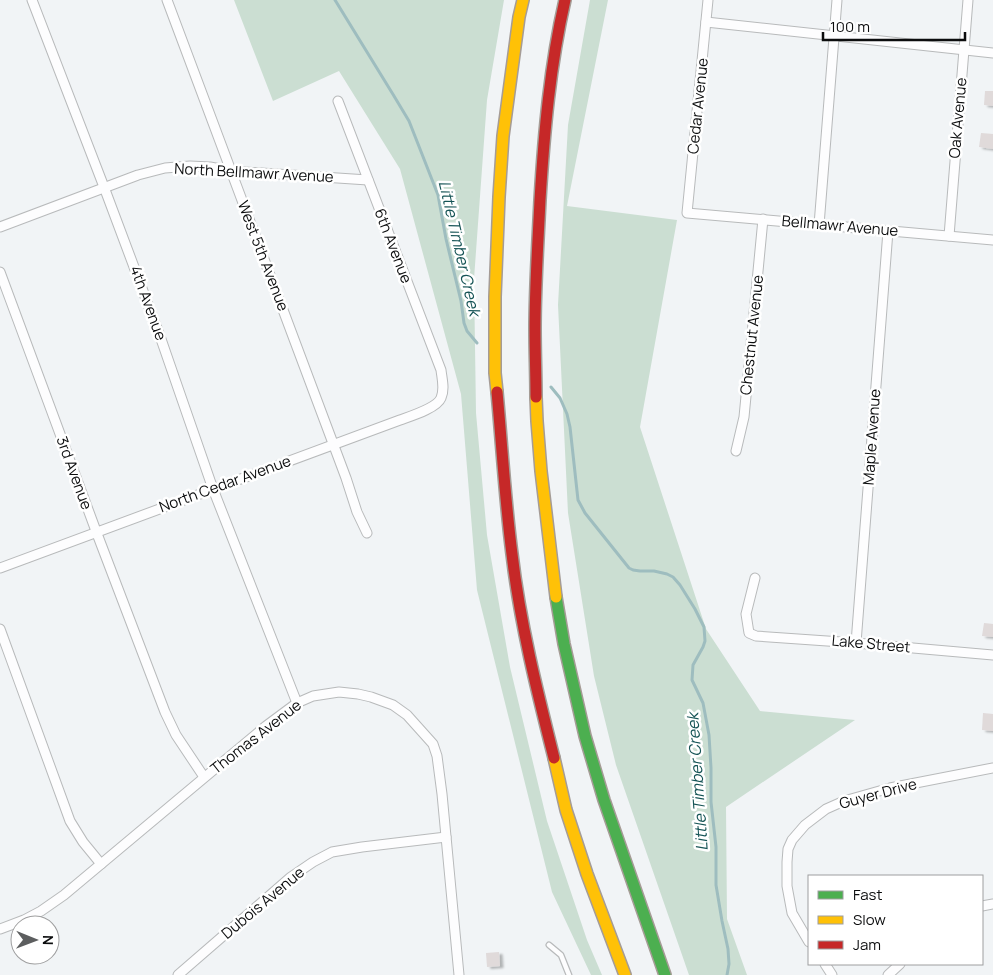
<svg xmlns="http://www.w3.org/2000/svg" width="993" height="975" font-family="Manrope,sans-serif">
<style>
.forest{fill:#cbded2}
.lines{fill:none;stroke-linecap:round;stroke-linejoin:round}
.stream{stroke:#9ebdbf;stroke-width:3}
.building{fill:#e0dada;filter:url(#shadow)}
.lane-casing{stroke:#b8babb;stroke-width:7}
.street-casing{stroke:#b8babb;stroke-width:11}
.fast-casing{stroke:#a59c96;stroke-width:14}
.slow-casing{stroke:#a59c96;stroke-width:14}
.jam-casing{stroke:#a59c96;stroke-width:14}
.lane{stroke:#fdfdfe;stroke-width:4.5}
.street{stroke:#fdfdfe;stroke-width:9}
.fast{stroke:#4caf50;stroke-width:11}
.slow{stroke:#ffc107;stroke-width:11}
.jam{stroke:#c62828;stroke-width:11}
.labels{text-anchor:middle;stroke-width:5;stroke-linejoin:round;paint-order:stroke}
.street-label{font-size:15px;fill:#0c0d0e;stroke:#fff}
.water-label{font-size:16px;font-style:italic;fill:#165456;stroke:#fff}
</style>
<defs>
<filter id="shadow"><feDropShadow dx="3.5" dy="2" stdDeviation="1" flood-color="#0004"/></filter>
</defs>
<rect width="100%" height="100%" fill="#f1f4f6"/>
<g class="forest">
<path d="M234 0H504L487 100 474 279 476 413 487 535 510 667 547 821 587 940 602 975H591L552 892 477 590 461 394 400 169 339 71 273 101Z"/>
<path d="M590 0H608L567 206 677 220 640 427 706 629 760 711 855 720 726 807 727 919 747 975H689L616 765 594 676 568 513 558 305 568 125Z"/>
</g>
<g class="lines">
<g class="stream">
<path d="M335 0 394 96 409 121 420 149 438 195 446 239 461 301 464 323 467 331 477 343"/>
<path d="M551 387 560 398 567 414 570 427 578 500 585 513 629 568 633 570 640 571H654L667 574 673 577 680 585 695 609 704 627 705 641 703 647 693 665 692 680 703 703 709 735 711 768V802L716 847V885L722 921 728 949 729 964 727 975"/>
</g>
</g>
<g class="building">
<path d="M985 91H993V106L984 105Z"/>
<path d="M981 133 993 134V149L979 147Z"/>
<path d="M984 623 993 624V637L982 636Z"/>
<path d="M983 713 993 714V731L982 730Z"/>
<path d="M499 952 500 966 487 967 486 953Z"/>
</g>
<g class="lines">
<defs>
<path id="lane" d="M549 945 561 955 569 975"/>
<g id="street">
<path d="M32 0 104 187 161 339 213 489 297 703"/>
<path d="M167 0 346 478 357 512 367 533"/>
<path d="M708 0 687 213 993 240"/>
<path d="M706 22 993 53"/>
<path d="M819 225 837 0"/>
<path d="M0 227 138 175 165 168 190 166 210 167 231 171 368 180"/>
<path d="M949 236 968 0"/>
<path d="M0 272 96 531 165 712 176 735 204 777"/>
<path d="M736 451 744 417 763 219"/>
<path d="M0 568 400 420C411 416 437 408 441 398 445 389 442 379 441 370L338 101"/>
<path d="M755 578 746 614 749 633 756 636 856 643 993 655"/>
<path d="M0 629 70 821 83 842 101 864"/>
<path d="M856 643 888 231"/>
<path d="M982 906 993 904"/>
<path d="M0 929 24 920 41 911 64 895 266 726 297 703 313 696 339 692 358 694 371 697 393 705 407 715 433 744 437 756 442 794 459 975"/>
<path d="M809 942 792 913 787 886V862L788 849 792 840 805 825 826 809 844 801 890 788 993 768"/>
<path d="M825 964 832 975"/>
<path d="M178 975 291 877 313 862 332 852 362 847 446 837"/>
<path d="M888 975 900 964"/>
</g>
<path id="fast" d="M556 597 564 644 585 736 604 800 665 975"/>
<g id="slow">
<path d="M497 392 495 373V297L499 197 503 136 519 17 523 0"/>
<path d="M536 397 537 421 541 471 556 597"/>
<path d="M554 758 566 810 587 874 625 975"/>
</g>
<g id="jam">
<path d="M497 392C502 446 505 500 512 554 520 623 537 691 554 758"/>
<path d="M536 397C536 375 535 352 535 329 535 286 538 243 540 200 544 133 550 65 565 0"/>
</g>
</defs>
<use href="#lane" class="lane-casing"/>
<use href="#street" class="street-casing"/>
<use href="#fast" class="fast-casing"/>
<use href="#slow" class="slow-casing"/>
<use href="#jam" class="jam-casing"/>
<use href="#lane" class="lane"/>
<use href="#street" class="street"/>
<use href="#fast" class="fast"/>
<use href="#slow" class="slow"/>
<use href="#jam" class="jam"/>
</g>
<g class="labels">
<g class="street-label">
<text transform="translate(698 106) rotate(-84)" y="5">Cedar Avenue</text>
<text transform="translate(958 118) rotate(-85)" y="5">Oak Avenue</text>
<text transform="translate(254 173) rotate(3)" y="5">North Bellmawr Avenue</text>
<text transform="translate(840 226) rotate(5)" y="5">Bellmawr Avenue</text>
<text transform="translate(393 246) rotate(69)" y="5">6th Avenue</text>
<text transform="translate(263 256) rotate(69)" y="5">West 5th Avenue</text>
<text transform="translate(148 303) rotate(70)" y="5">4th Avenue</text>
<text transform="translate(752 335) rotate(-84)" y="5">Chestnut Avenue</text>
<text transform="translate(872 437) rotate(-86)" y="5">Maple Avenue</text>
<text transform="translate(74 473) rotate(70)" y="5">3rd Avenue</text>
<text transform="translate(225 484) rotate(-20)" y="5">North Cedar Avenue</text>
<text transform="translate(871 644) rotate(5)" y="5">Lake Street</text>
<text transform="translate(256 737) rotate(-38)" y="5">Thomas Avenue</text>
<text transform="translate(878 794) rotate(-15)" y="5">Guyer Drive</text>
<text transform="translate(263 903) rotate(-40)" y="5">Dubois Avenue</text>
</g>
<g class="water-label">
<text transform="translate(460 248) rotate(77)" y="6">Little Timber Creek</text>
<text transform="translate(697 782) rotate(-94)" y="6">Little Timber Creek</text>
</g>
</g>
<rect x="808" y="875" width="175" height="90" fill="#ffffff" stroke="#9e9e9f"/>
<rect x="818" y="891" width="25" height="8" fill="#4caf50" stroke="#9e9e9f"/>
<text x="853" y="900" font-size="15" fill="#0c0d0e">Fast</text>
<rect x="818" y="916" width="25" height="8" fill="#ffc107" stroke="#9e9e9f"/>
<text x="853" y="925" font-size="15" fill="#0c0d0e">Slow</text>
<rect x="818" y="941" width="25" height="8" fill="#c62828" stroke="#9e9e9f"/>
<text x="853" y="950" font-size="15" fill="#0c0d0e">Jam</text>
<g transform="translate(35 940) rotate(91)"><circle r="24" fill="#ffffff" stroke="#9e9e9f"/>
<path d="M0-4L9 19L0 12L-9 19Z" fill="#5c5e5f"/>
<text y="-8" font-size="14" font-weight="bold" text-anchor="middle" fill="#0c0d0e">N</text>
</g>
<path d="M823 32v8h142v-8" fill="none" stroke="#0c0d0e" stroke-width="2.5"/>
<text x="830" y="32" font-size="15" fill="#0c0d0e" stroke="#ffffff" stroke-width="4" paint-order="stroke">100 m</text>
</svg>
